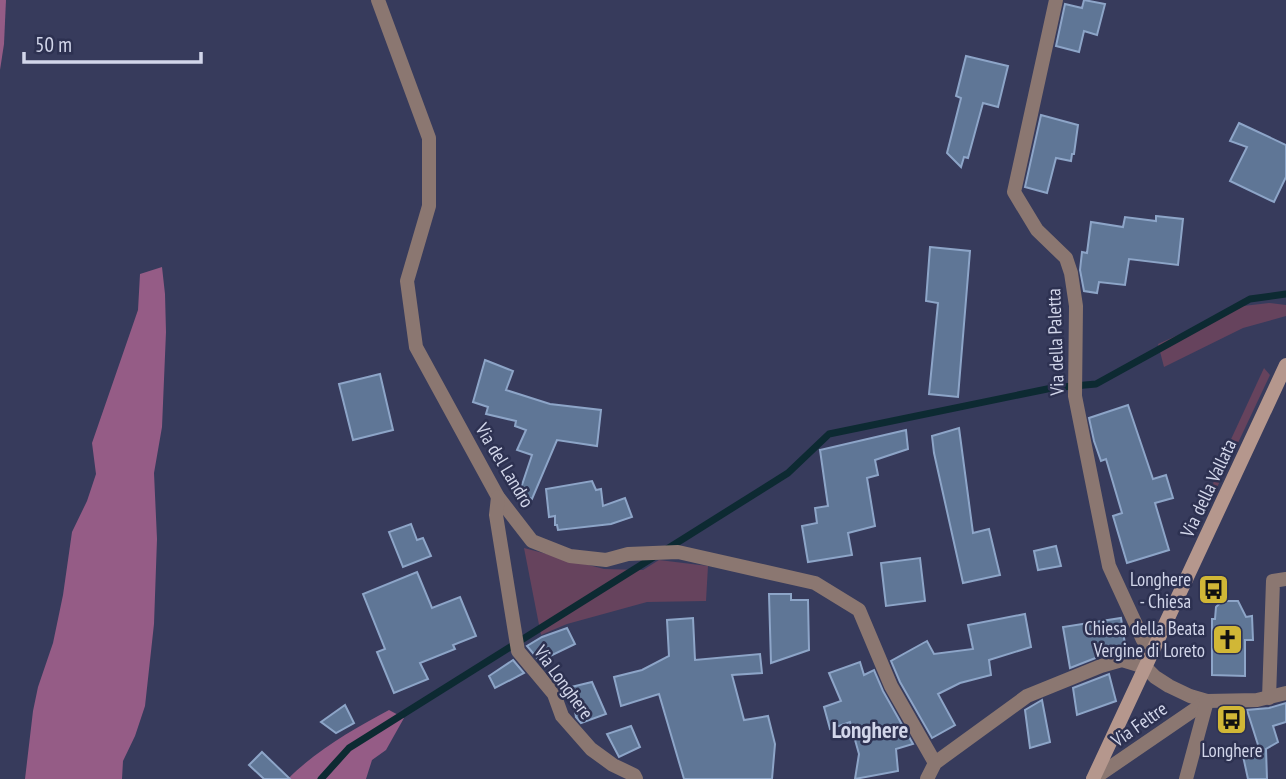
<svg xmlns="http://www.w3.org/2000/svg" width="1286" height="779" font-family="'PT Sans Narrow',sans-serif">
<style>
.green{fill:#66435d}
.forest{fill:#955c86}
.lines{fill:none;stroke-linecap:round;stroke-linejoin:round}
.stream{stroke:#0d2a32;stroke-width:7}
.building{fill:#5f7696;stroke:#8da5c8;stroke-width:2}
.street{stroke:#8b7771;stroke-width:14}
.secondary{stroke:#b5978d;stroke-width:14}
.labels{text-anchor:middle;stroke-width:5;stroke-linejoin:round;paint-order:stroke}
.street-label{font-size:19px;fill:#d2d6ea;stroke:#2d3151}
.poi-label{font-size:19px;fill:#d2d6ea;stroke:#2d3151;text-anchor:end}
.quarter-label{font-size:23px;font-weight:bold;fill:#d2d6ea;stroke:#2d3151}
</style>
<rect width="100%" height="100%" fill="#373b5c"/>
<g class="green">
<path d="M1269 303 1286 305V316L1243 328 1164 367 1158 344 1243 306Z"/>
<path d="M1264 368 1270 375 1212 498 1214 476Z"/>
<path d="M524 548 604 569 643 570 659 560 708 566 706 601 647 602 567 624 541 635Z"/>
</g>
<g class="forest">
<path d="M0 0H6L4 44 0 70Z"/>
<path d="M162 267 165 294 166 332 162 427 154 473 157 539 154 624 145 706 135 736 123 761 122 779H25L33 711 38 687 53 643 63 595 72 532 87 501 96 474 92 443 138 310 140 274Z"/>
<path d="M389 710 404 718 386 750 372 760 366 779H288C315 751 355 728 389 710Z"/>
</g>
<g class="lines">
<g class="stream">
<path d="M667 549 788 473 829 434 1052 388 1096 384 1250 299 1286 294"/>
<path d="M321 779 349 748 657 555"/>
</g>
</g>
<g class="building">
<path d="M1084 0 1105 4 1097 35 1084 31 1079 52 1056 46 1065 4 1082 8Z"/>
<path d="M966 56 1008 66 998 107 983 103 968 158 964 157 961 167 947 153 961 98 956 96Z"/>
<path d="M1041 115 1078 125 1074 154H1072L1071 161 1056 158 1047 193 1025 187Z"/>
<path d="M1239 123 1286 145V177L1274 202 1230 181 1247 147 1230 141Z"/>
<path d="M1156 216 1183 219 1178 265 1129 259 1125 285 1099 282 1097 293 1084 291 1080 270 1082 252 1087 253 1091 222 1123 227 1125 217 1156 221Z"/>
<path d="M930 247 970 251 958 397 929 394 938 303 926 301Z"/>
<path d="M485 360 513 371 506 390 550 404 601 410 597 446 557 440 532 499 519 494 532 455 517 450 526 430 515 426 516 421 486 414 488 407 473 402Z"/>
<path d="M380 374 393 430 353 440 339 384Z"/>
<path d="M1128 405 1153 479 1166 475 1173 498 1155 503 1169 550 1127 563 1113 516 1122 513 1106 459 1101 461 1094 441 1089 418Z"/>
<path d="M959 428 973 533 989 529 1000 575 963 583 934 453 932 436Z"/>
<path d="M906 430 908 449 875 460 878 475 867 478 875 526 848 533 852 555 808 562 802 526 817 523 815 508 828 506 820 450Z"/>
<path d="M592 481 596 490 601 489 603 506 625 498 632 517 611 524 558 530 557 525H555V516L549 517 546 489Z"/>
<path d="M411 524 417 540 423 538 431 556 403 567 389 532Z"/>
<path d="M1056 546 1061 566 1038 570 1034 551Z"/>
<path d="M920 558 925 601 886 606 881 563Z"/>
<path d="M417 572 432 608 460 597 476 636 453 645 455 649 420 663 428 679 394 693 377 652 385 649 363 594Z"/>
<path d="M769 594H791V600H808L809 650 771 663Z"/>
<path d="M1222 601H1238L1246 617 1252 616 1253 640H1245V676L1212 675V619H1215L1216 607Z"/>
<path d="M1025 614 1031 647 989 660 991 675 960 683 938 694 955 725 932 738 900 682 891 661 927 641 934 654 973 649 968 625Z"/>
<path d="M693 618 695 660 760 654 762 673 732 675 744 720 768 716 775 744 772 779H684L659 694 621 706 614 677 642 670 669 656 667 620Z"/>
<path d="M1121 618 1126 651H1119L1098 657 1070 668 1063 627Z"/>
<path d="M567 628 575 644 550 656 551 659 542 664 527 646 542 637Z"/>
<path d="M513 660 524 673 495 688 489 676Z"/>
<path d="M860 662 864 675 874 670 883 691 913 744 896 749 898 771 855 779 859 754 850 722 830 729 824 707 841 701 829 673Z"/>
<path d="M1109 674 1116 701 1077 715 1073 688Z"/>
<path d="M592 682 606 714 581 723 576 717 571 687Z"/>
<path d="M1042 700 1050 742 1030 748 1025 710Z"/>
<path d="M1286 703V722L1273 726 1278 742 1266 749 1267 779H1248L1243 756 1259 748 1247 710 1269 708Z"/>
<path d="M345 705 354 723 336 733 321 722Z"/>
<path d="M631 726 640 747 619 757 607 734Z"/>
<path d="M262 752 290 779H264L249 765Z"/>
</g>
<g class="lines">
<g class="street">
<path d="M378 0 429 138V206L407 281 416 347 498 497 532 541 570 556 606 560 628 554 678 552 815 583 859 610 891 686 935 763"/>
<path d="M1056 0 1014 192 1037 230 1066 258 1071 273 1076 306 1075 396 1109 566 1143 640 1154 646"/>
<path d="M498 497 496 515 518 651 554 694 562 716 591 749 613 765 634 775 636 779"/>
<path d="M1269 698 1273 581 1286 579"/>
<path d="M927 779 935 763 1027 696 1101 666 1122 660 1145 667 1155 677 1169 686 1190 696 1207 701 1257 700 1286 693"/>
<path d="M1093 779 1207 701"/>
<path d="M1186 779 1207 701"/>
</g>
<path class="secondary" d="M1093 779 1286 365"/>
</g>
<defs>
<symbol id="bus-square" viewBox="-11 -11 22 22"><rect x="-9" y="-9" width="18" height="18" rx="4" fill="#d1b736" stroke="#2d3151"/><path d="M-5-6H5V4H4V6H2V4H-2V6H-4V4H-5ZM-3.5-4V0h7V-4ZM-3.5 1.2v1.5H-2V1.2ZM2 1.2v1.5H3.5V1.2Z" fill="#111"/></symbol>
<symbol id="church-square" viewBox="-11 -11 22 22"><rect x="-9" y="-9" width="18" height="18" rx="4" fill="#d1b736" stroke="#2d3151"/><path d="M-1.2-6h2.4v3.5h3.3v2.4h-3.3V6h-2.4V-.1h-3.3v-2.4h3.3Z" fill="#111"/></symbol>
</defs>
<g fill-rule="evenodd">
<use href="#bus-square" x="1196" y="572" width="35" height="35"/>
<use href="#church-square" x="1210" y="622" width="35" height="35"/>
<use href="#bus-square" x="1214" y="702" width="35" height="35"/>
</g>
<g class="labels">
<g class="street-label">
<text transform="translate(1055 342) rotate(-92)" y="7">Via della Paletta</text>
<text transform="translate(505 465) rotate(59)" y="7">Via del Landro</text>
<text transform="translate(1208 488) rotate(-65)" y="7">Via della Vallata</text>
<text transform="translate(564 682) rotate(54)" y="7">Via Longhere</text>
<text transform="translate(1139 724) rotate(-35)" y="7">Via Feltre</text>
</g>
<g class="poi-label">
<text x="1191" y="586">Longhere<tspan x="1191" dy="22">- Chiesa</tspan></text>
<text x="1205" y="635">Chiesa della Beata<tspan x="1205" dy="22">Vergine di Loreto</tspan></text>
<text x="1232" y="757" text-anchor="middle">Longhere</text>
</g>
<g class="quarter-label">
<text x="870" y="738">Longhere</text>
</g>
</g>
<path d="M24 52v10h177v-10" fill="none" stroke="#d2d6ea" stroke-width="3.5"/>
<text x="35" y="52" font-size="21" fill="#d2d6ea" stroke="#2d3151" stroke-width="5" paint-order="stroke">50 m</text>
</svg>
